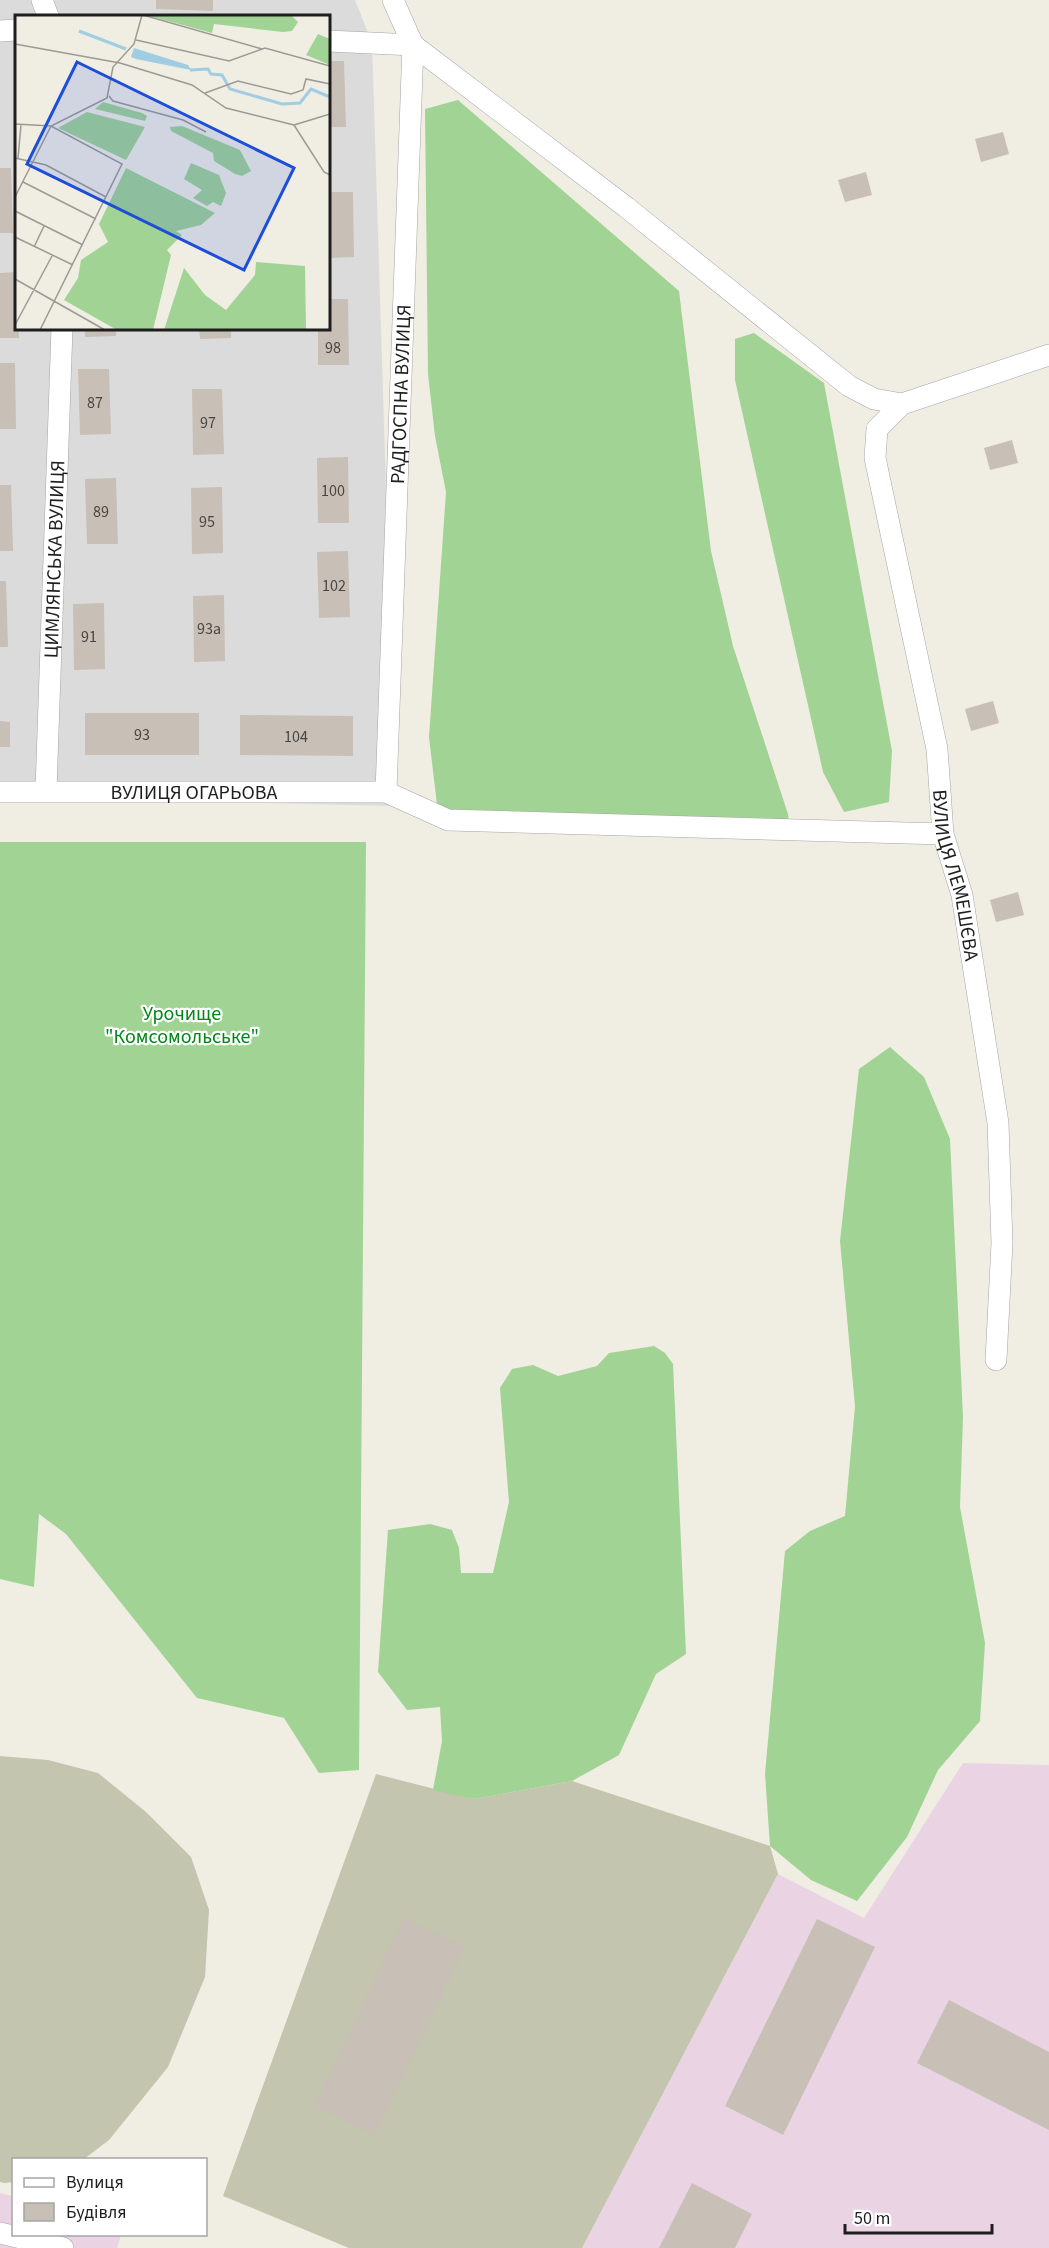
<svg xmlns="http://www.w3.org/2000/svg" width="1049" height="2248" font-family="'Source Sans 3',sans-serif">
<style>
.residential{fill:#dcdbdb;fill-rule:evenodd}
.industrial{fill:#ead4e4}
.construction{fill:#c3c5ae}
.forest{fill:#a1d394}
.building{fill:#c8bfb6}
.lines{fill:none;stroke-linecap:round;stroke-linejoin:round}
.minor-casing{stroke:#a5a5a5;stroke-width:22}
.minor{stroke:#fff;stroke-width:21}
.labels{text-anchor:middle;stroke-width:4.5;stroke-linejoin:round;paint-order:stroke}
.number-label{font-size:16px;fill:#484644}
.street-label{font-size:20px;fill:#1e1e1e;stroke:#fff}
.park-label{font-size:20px;fill:#028618;stroke:#fff}
.inset-river{fill:none;stroke:#a0cde1;stroke-width:3}
.inset-road{fill:none;stroke:#9c9a94;stroke-width:1.5}
.view{fill:#1d4ed8;fill-opacity:0.15;stroke:#1d4ed8;stroke-width:3}
.inset-edge{fill:none;stroke:#1e1e1e;stroke-width:3}
</style>
<rect width="100%" height="100%" fill="#f0ede3"/>
<path class="residential" d="M0 0H355L372 43 396 806 0 797ZM16 16H328V328H16Z"/>
<g class="industrial">
<path d="M963 1763 1049 1765V2248H582L778 1874 864 1918Z"/>
<path d="M0 2193 13 2196 14 2234 121 2235 117 2248H0Z"/>
</g>
<g class="construction">
<path d="M0 1756 48 1760 98 1773 146 1812 191 1857 209 1910 205 1977 168 2067 109 2140 84 2159 14 2160 13 2182 4 2183 0 2182Z"/>
<path d="M376 1774 474 1799 572 1781 770 1846 778 1874 582 2248H349L223 2196Z"/>
</g>
<g class="forest">
<path d="M458 100 679 291 711 551 733 646 788 814 790 831 438 813 429 737 446 492 435 436 428 374 425 109Z"/>
<path d="M754 333 824 383 892 751 889 802 844 812 823 772 735 380V339Z"/>
<path d="M0 842H366L359 1770 319 1773 284 1718 197 1698 66 1534 39 1514 34 1587 0 1579Z"/>
<path d="M890 1047 924 1077 950 1139 963 1417 960 1507 985 1643 980 1721 938 1770 907 1837 857 1901 811 1880 770 1846 765 1774 785 1551 810 1531 845 1516 855 1406 840 1241 859 1069Z"/>
<path d="M654 1346 665 1353 673 1364 686 1654 656 1674 619 1755 572 1781 474 1799 433 1790 442 1741 440 1707 407 1710 378 1672 388 1530 430 1524 452 1530 459 1548 461 1573H493L509 1502 500 1388 512 1369 533 1365 558 1376 597 1366 609 1353Z"/>
</g>
<g class="building">
<path d="M156 0H213V11L156 9Z"/>
<path d="M328 61H344L346 127H328Z"/>
<path d="M1003 132 1009 154 981 162 975 139Z"/>
<path d="M0 168H11L13 233H0Z"/>
<path d="M866 172 872 195 845 202 838 180Z"/>
<path d="M328 192H353L354 257 328 258Z"/>
<path d="M16 272 19 338H0V273Z"/>
<path d="M328 299H348L349 365H318V328H328Z"/>
<path d="M85 328H116V336L85 337Z"/>
<path d="M199 328H231V338L200 339Z"/>
<path d="M0 363H15L16 429H0Z"/>
<path d="M78 369H109L111 434 80 435Z"/>
<path d="M192 389H222L224 454 193 455Z"/>
<path d="M1012 440 1018 463 990 470 984 448Z"/>
<path d="M348 457 349 523H318L317 458Z"/>
<path d="M116 478 118 544H87L85 479Z"/>
<path d="M0 485H11L13 551H0Z"/>
<path d="M222 487 223 553 192 554 191 488Z"/>
<path d="M348 551 350 617 319 618 317 552Z"/>
<path d="M0 581H6L8 647H0Z"/>
<path d="M224 595 225 661 194 662 193 596Z"/>
<path d="M104 603 105 669 74 670 73 604Z"/>
<path d="M993 701 999 723 971 731 965 709Z"/>
<rect x="85" y="713" width="114" height="42"/>
<path d="M240 715 353 716V756L240 755Z"/>
<path d="M0 721 10 722V747H0Z"/>
<path d="M1018 892 1024 915 996 922 990 900Z"/>
<path d="M404 1918 465 1947 375 2135 315 2106Z"/>
<path d="M817 1919 875 1947 783 2135 725 2106Z"/>
<path d="M949 2000 1049 2052V2130L917 2063Z"/>
<path d="M692 2183 752 2214 735 2248H659Z"/>
</g>
<g class="lines">
<defs>
<g id="minor">
<path d="M42 0 48 16"/>
<path d="M0 31 16 30"/>
<path d="M328 41 413 45 626 207 849 386 874 399 902 404 1049 355"/>
<path id="s1" d="M902 404 877 429 875 458 937 749 943 834 962 895 998 1123 1002 1243 996 1360"/>
<path id="s2" d="M46 790 62 328"/>
<path id="s3" d="M0 792H386L448 820 943 834"/>
<path id="s4" d="M386 792 413 45 393 0"/>
<path d="M0 2233 63 2248"/>
</g>
</defs>
<use href="#minor" class="minor-casing"/>
<use href="#minor" class="minor"/>
</g>
<g class="labels">
<g class="number-label">
<text x="333" y="353">98</text>
<text x="95" y="408">87</text>
<text x="208" y="428">97</text>
<text x="333" y="496">100</text>
<text x="101" y="517">89</text>
<text x="207" y="527">95</text>
<text x="334" y="591">102</text>
<text x="209" y="634">93а</text>
<text x="89" y="642">91</text>
<text x="142" y="740">93</text>
<text x="296" y="742">104</text>
</g>
<g class="street-label">
<text dy="7" stroke="none"><textPath href="#s4" startOffset="398">РАДГОСПНА ВУЛИЦЯ</textPath></text>
<text dy="7" stroke="none"><textPath href="#s2" startOffset="231">ЦИМЛЯНСЬКА ВУЛИЦЯ</textPath></text>
<text dy="7" stroke="none"><textPath href="#s3" startOffset="194">ВУЛИЦЯ ОГАРЬОВА</textPath></text>
<text dy="7" stroke="none"><textPath href="#s1" startOffset="490">ВУЛИЦЯ ЛЕМЕШЄВА</textPath></text>
</g>
<g class="park-label">
<text x="182" y="1020">Урочище<tspan x="182" dy="23">"Комсомольське"</tspan></text>
</g>
</g>
<g transform="translate(15 15)">
<rect width="315" height="315" fill="#f0ede3"/>
<path d="M131 0H276L283 7 277 16 268 17 199 9 197 18ZM303 19 315 24V50L291 40ZM88 87 127 98 132 101 130 106 80 94ZM72 97 130 112 111 145 43 113ZM167 111 225 135 236 156 227 161 220 159 199 146 198 138 156 116 155 112ZM176 148 204 160 211 178 206 191 198 187 192 191 178 183 187 175 169 164ZM111 153 200 198 186 210 161 216 167 220 152 235 156 240 138 315H102L49 285 63 263 66 245 93 227 84 209ZM241 247 290 251 291 315H149L169 253 190 280 211 295 240 260Z" fill="#a1d394"/>
<path d="M119 33 173 50 176 55 121 44 116 42Z" fill="#a0cde1"/>
<path class="inset-river" d="M64 16 111 34M175 55 193 54 196 59 207 60 215 74 267 89 285 88 296 74 315 82"/>
<path class="inset-road" d="M128 0 247 34M121 25 214 46 250 33 315 51M0 29 105 48 177 70 211 93 279 110M190 78 223 66 276 79 288 75 291 64 315 69M94 81 98 86 168 105 191 117M0 109 36 111 107 149 25 315M279 110 309 157 315 160M279 110 315 99M0 143 31 150 91 182M3 143 6 110M8 167 81 204M0 182 36 111 92 83 98 52 119 29 127 0M0 196 68 230M0 222 58 250M19 232 29 211M0 264 90 315M0 310 37 241"/>
<path class="view" d="M62 47 279 153 229 255 12 149Z"/>
<rect width="315" height="315" class="inset-edge"/>
</g>
<rect x="12" y="2158" width="195" height="78" fill="#ffffff" stroke="#a5a5a5" stroke-width="1.5"/>
<rect x="24" y="2178" width="30" height="9" fill="#ffffff" stroke="#a5a5a5" stroke-width="1.5"/>
<text x="66" y="2188" font-size="18" fill="#1e1e1e">Вулиця</text>
<rect x="24" y="2203" width="30" height="18" fill="#c8bfb6" stroke="#a5a5a5" stroke-width="1.5"/>
<text x="66" y="2218" font-size="18" fill="#1e1e1e">Будівля</text>
<path d="M845 2224v9h147v-9" fill="none" stroke="#1e1e1e" stroke-width="3"/>
<text x="854" y="2224" font-size="18" fill="#1e1e1e" stroke="#ffffff" stroke-width="4.5" paint-order="stroke">50 m</text>
</svg>
